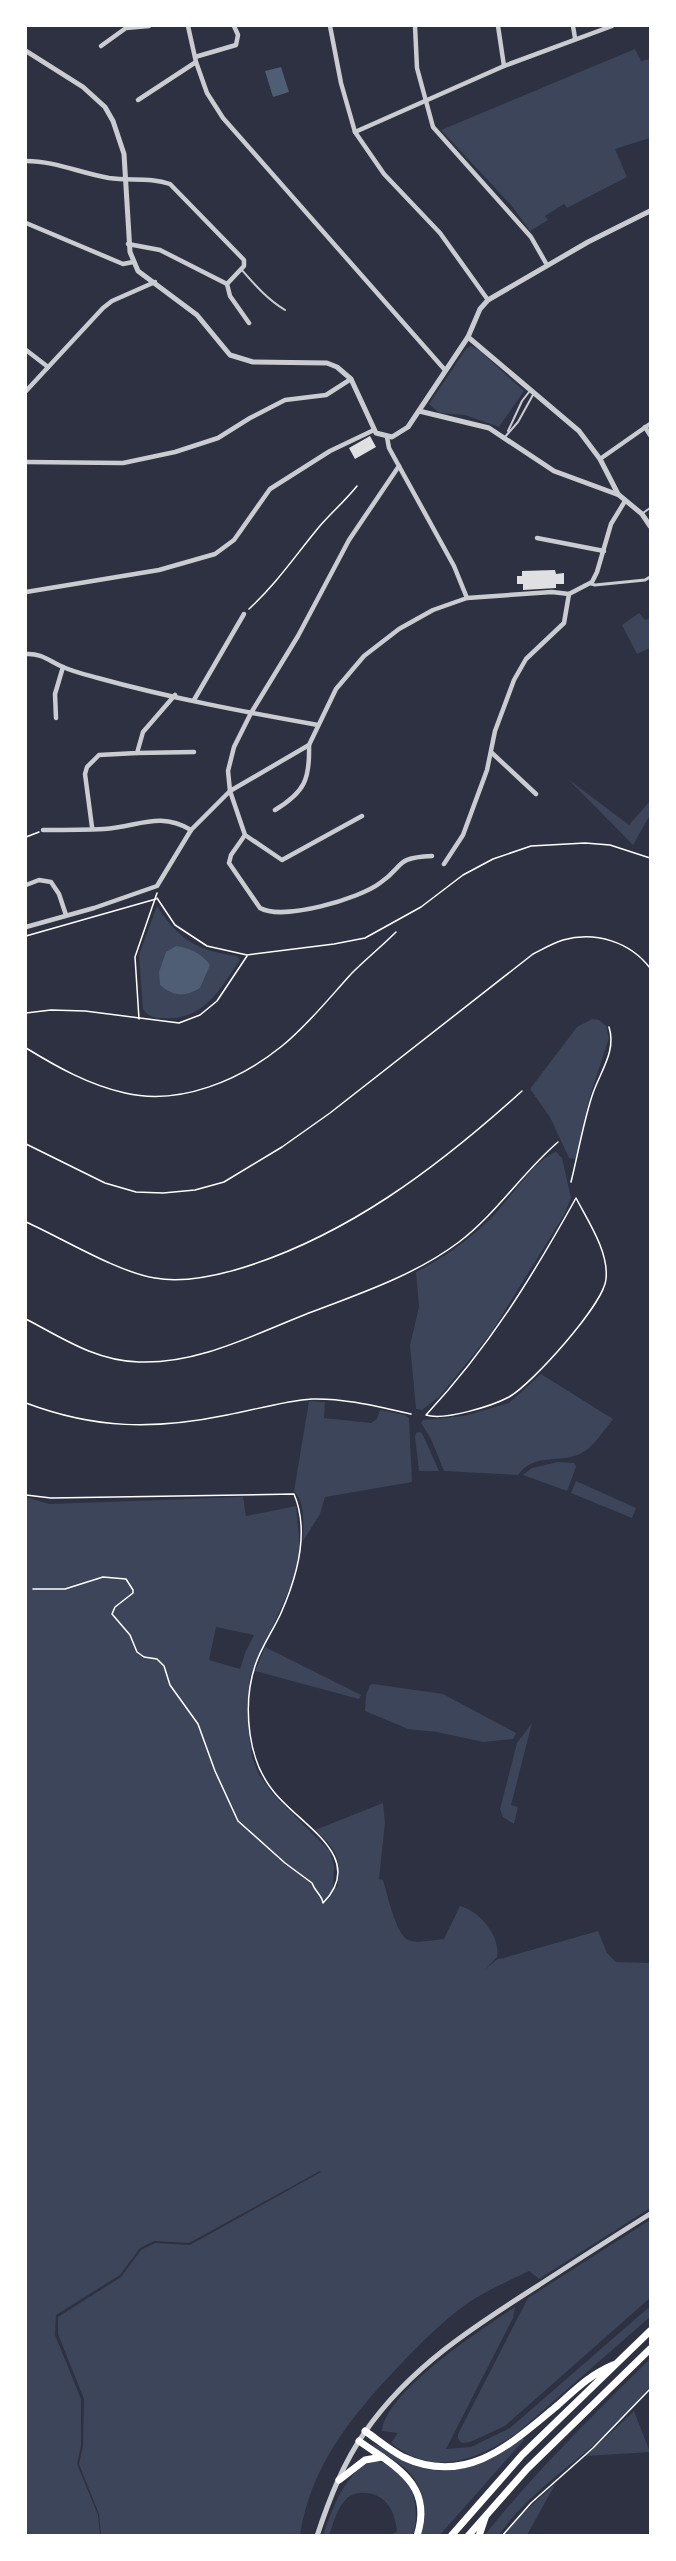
<svg xmlns="http://www.w3.org/2000/svg" width="676" height="2561" font-family="Karla,sans-serif">
<style>
.green{fill:#3c4559;fill-rule:evenodd}
.water{fill:#4f5d75}
.building{fill:#e0e0e3}
.lines{fill:none;stroke-linecap:round;stroke-linejoin:round}
.path{stroke:#fff;stroke-width:1.5}
.service{stroke:#caccd0;stroke-width:2}
.pedestrian{stroke:#caccd0;stroke-width:3}
.minor{stroke:#caccd0;stroke-width:4.5}
.tertiary{stroke:#caccd0;stroke-width:5}
.trunk{stroke:#fff;stroke-width:7}
</style>
<rect width="100%" height="100%" fill="#2d3142"/>
<g class="green">
<path d="M635 49 641 61 650 59V138L615 149 627 177 567 208 564 204 545 216 548 220 530 231 511 205 441 130Z"/>
<path d="M471 346 479 350 524 391 499 427 465 415 439 413 429 404 466 349Z"/>
<path d="M639 613 645 620 650 618V648L637 654 622 625Z"/>
<path d="M568 779 629 825 650 801V815L633 845Z"/>
<path d="M157 906C178 939 197 951 237 956L240 960C219 990 204 1021 163 1018 154 1018 148 1017 143 1009L139 955Z"/>
<path d="M592 1019 599 1020 606 1026 609 1038 590 1096 576 1159 569 1158 550 1117 530 1089 577 1027Z"/>
<path d="M556 1152 562 1158 571 1198 564 1215 491 1333 440 1396 422 1410 416 1409 410 1345 419 1307 416 1272C443 1258 466 1242 488 1221 506 1205 535 1158 556 1152Z"/>
<path d="M541 1374 613 1419C604 1430 594 1447 580 1454 560 1463 533 1453 518 1475L444 1471 431 1439 421 1423 423 1420 464 1416 509 1403Z"/>
<path d="M309 1401 325 1402 324 1418 371 1423 377 1419 380 1410 405 1415 409 1418 412 1482 325 1497 320 1514 303 1541C303 1524 306 1503 294 1491Z"/>
<path d="M419 1432 422 1433 439 1471H419L415 1437 416 1433Z"/>
<path d="M558 1462 574 1463 576 1467 567 1491 523 1475 532 1468Z"/>
<path d="M576 1481 636 1508 632 1518 571 1493Z"/>
<path d="M26 1497 49 1504 243 1497 246 1516 296 1506 300 1547 294 1579 250 1677 247 1708 249 1734 252 1757 258 1773 273 1794 330 1851 334 1866 333 1886 337 1888C341 1858 338 1851 315 1830L383 1803 385 1823 379 1879 383 1880C388 1896 396 1938 411 1941 420 1943 434 1940 444 1939L460 1906C480 1911 501 1937 497 1957L485 1969 499 1958 500 1959 598 1931 607 1953 616 1962 650 1963V2208L539 2279 529 2271C509 2281 487 2290 468 2303 442 2321 419 2345 397 2368 350 2418 311 2466 300 2535H101L99 2514 79 2464 83 2446 84 2399 58 2334V2317L121 2277 141 2250 155 2243 190 2245 321 2172 320 2171 189 2243 154 2241 140 2248 120 2275 56 2315 55 2335 81 2399V2446L77 2464 98 2515 100 2535 26 2536ZM216 1627 254 1635 245 1653 240 1669 209 1660Z"/>
<path d="M265 1647 361 1695 359 1699 255 1671Z"/>
<path d="M373 1684 443 1694 516 1733 513 1739 483 1742 437 1732 408 1729 365 1711 366 1695 370 1685Z"/>
<path d="M532 1723 511 1805 518 1807 514 1824 503 1817 500 1809 517 1743Z"/>
<path d="M650 2220V2298L505 2426 470 2442 462 2443 458 2439V2434L528 2298Z"/>
<path d="M515 2307 513 2318 446 2449 471 2447 510 2428 648 2308 650 2310V2317L516 2434C475 2461 434 2477 391 2443L398 2433 382 2431C386 2391 482 2329 515 2307Z"/>
<path d="M650 2359V2386C631 2408 611 2430 589 2449 558 2475 522 2501 499 2535L484 2536C535 2472 592 2416 650 2359Z"/>
<path d="M634 2411 650 2452 586 2456Z"/>
<path d="M523 2438 524 2440 439 2536 421 2535C428 2512 424 2485 405 2468 395 2459 379 2453 371 2443 382 2446 392 2455 403 2461 446 2482 487 2465 523 2438Z"/>
<path d="M377 2461C411 2467 422 2507 413 2535H391L397 2531C395 2511 386 2494 365 2493 359 2492 352 2494 347 2498 337 2508 334 2522 329 2535L323 2536C331 2511 348 2464 377 2461Z"/>
<path d="M556 2483 527 2535 504 2536 519 2517Z"/>
</g>
<g class="water">
<path d="M281 67 289 92 273 97 265 71Z"/>
<path d="M176 946C190 948 201 953 210 965L200 988C185 997 174 997 160 985L159 972 166 952Z"/>
</g>
<g class="building">
<path d="M370 436 376 447 355 459 349 448Z"/>
<path d="M555 570 556 574 564 573V584H556V588L523 590V584H517V576H522V571Z"/>
</g>
<g class="lines">
<g class="path">
<path d="M249 609C277 583 295 556 319 527 331 513 345 501 357 486"/>
<path d="M26 837 39 832"/>
<path d="M157 898 175 925 207 946 247 955 334 944 365 938 421 907 463 875 493 859 531 846 585 843 610 845 650 858"/>
<path d="M26 936 156 899"/>
<path d="M26 1013 51 1010 85 1011 179 1023 200 1015 217 1001 247 956"/>
<path d="M139 1019 135 957 157 893"/>
<path d="M26 1048C57 1067 89 1085 125 1093 180 1106 240 1080 282 1046 308 1025 330 997 352 973 366 959 382 946 396 932"/>
<path d="M26 1144 105 1183 136 1192 163 1193 195 1190 224 1182 282 1147 330 1113 533 954C543 949 553 943 563 940 596 931 630 942 650 968"/>
<path d="M571 1182C578 1154 583 1124 592 1096 599 1073 617 1052 609 1027"/>
<path d="M576 1198C588 1221 609 1252 606 1279 604 1304 532 1384 509 1397 492 1406 444 1421 426 1415 489 1347 531 1279 576 1198Z"/>
<path d="M26 1222C62 1238 117 1272 155 1278 181 1283 210 1277 235 1270 345 1238 438 1167 522 1091"/>
<path d="M26 1319C62 1338 96 1361 139 1362 197 1364 251 1336 304 1315 356 1295 414 1276 459 1242 497 1213 522 1173 558 1142"/>
<path d="M26 1403C95 1429 154 1430 227 1415 255 1410 283 1401 312 1399 345 1398 379 1407 411 1414"/>
<path d="M26 1495 51 1498 294 1494C310 1532 297 1577 281 1613 273 1631 261 1647 255 1666 248 1687 247 1712 250 1734 253 1756 260 1775 274 1792 300 1825 368 1857 323 1903 322 1895 315 1892 312 1883L285 1863 238 1821 215 1771 198 1724 170 1685 164 1666 157 1659 144 1657 137 1652 130 1635 112 1614 115 1607 133 1593V1590L126 1579 103 1577 65 1589H33"/>
<path d="M502 2536 531 2503 593 2448 650 2389"/>
</g>
<g class="service">
<path d="M241 269C255 285 267 299 285 310"/>
<path d="M508 431 522 401 529 392"/>
<path d="M504 438 518 422 534 393"/>
<path d="M643 513 650 508"/>
</g>
<path class="pedestrian" d="M591 584 595 585 645 580 650 577"/>
<g class="minor">
<path d="M188 26 196 62 207 93 223 118 445 370"/>
<path d="M330 26 341 83 355 132 384 174 440 233 488 300"/>
<path d="M415 26 417 68 433 127 531 237 547 265"/>
<path d="M498 26 504 66"/>
<path d="M573 26 575 38"/>
<path d="M101 46 126 28 149 26"/>
<path d="M195 57 236 45 238 35 234 26"/>
<path d="M138 100 196 62"/>
<path d="M355 132 504 66 612 26"/>
<path d="M26 161C55 161 80 173 109 178 130 181 151 177 170 184L244 260V266L227 284"/>
<path d="M26 223 123 264 133 262"/>
<path d="M128 244 160 250 227 284 230 296 249 323"/>
<path d="M26 350 48 367"/>
<path d="M26 391 103 308 112 301 155 282"/>
<path d="M645 427 650 435"/>
<path d="M387 437 389 448 454 566 467 598"/>
<path d="M600 459 650 424"/>
<path d="M26 462 123 463 175 452 218 438 250 418 285 400 326 395 351 379"/>
<path d="M537 538 604 551"/>
<path d="M26 592 159 570 215 554 234 540 270 489 330 451 374 430"/>
<path d="M569 594 592 582 597 572 611 524 625 501"/>
<path d="M26 654C42 653 49 661 63 667 74 672 87 675 98 678 170 698 245 712 318 725"/>
<path d="M194 700 244 614"/>
<path d="M56 718 55 694 63 667"/>
<path d="M137 753 194 752"/>
<path d="M492 753 536 794"/>
<path d="M275 810C305 792 310 779 309 745"/>
<path d="M362 816 282 860 245 835 230 791 228 771 234 747 251 713 298 636 349 540 399 466"/>
<path d="M92 827 85 774 87 767 99 755 137 753 143 732 175 695"/>
<path d="M43 830C64 830 84 830 104 829 138 827 159 811 191 830"/>
<path d="M245 835 231 855 229 863 260 908C283 921 359 899 380 883 406 865 393 858 432 856"/>
<path d="M444 864 463 835 487 770 495 731 514 680 526 659 564 623 569 594"/>
<path d="M26 885 39 880 51 882 59 894 66 915"/>
<path d="M26 927 94 908 157 886 191 830 230 791 309 745 336 689 364 656 399 629 433 610 467 598 552 592 569 594"/>
</g>
<g class="tertiary">
<path d="M26 51 83 87 105 107 113 121 124 154 130 252 138 271 197 315 230 355 253 362 327 363 337 367 351 379 376 433 392 437 408 427 468 337 480 309 488 300 588 242 650 211"/>
<path d="M468 337 579 431 600 459 618 494"/>
<path d="M419 411 489 428 554 471 619 495 642 514 650 526"/>
<path d="M317 2536C329 2500 343 2463 365 2432 410 2367 473 2327 539 2285 576 2261 613 2237 650 2214"/>
</g>
<g class="trunk">
<path d="M365 2431C378 2440 390 2450 403 2457 467 2487 512 2443 558 2405 577 2388 590 2375 613 2365"/>
<path d="M359 2441C394 2466 434 2484 417 2536"/>
<path d="M339 2480 365 2460 382 2457"/>
<path d="M451 2536 522 2455 650 2331"/>
<path d="M468 2536 527 2469 650 2349"/>
<path d="M479 2536 485 2518"/>
</g>
</g>
<rect width="676" height="2561" fill="none" stroke="#ffffff" stroke-width="54"/>
</svg>
